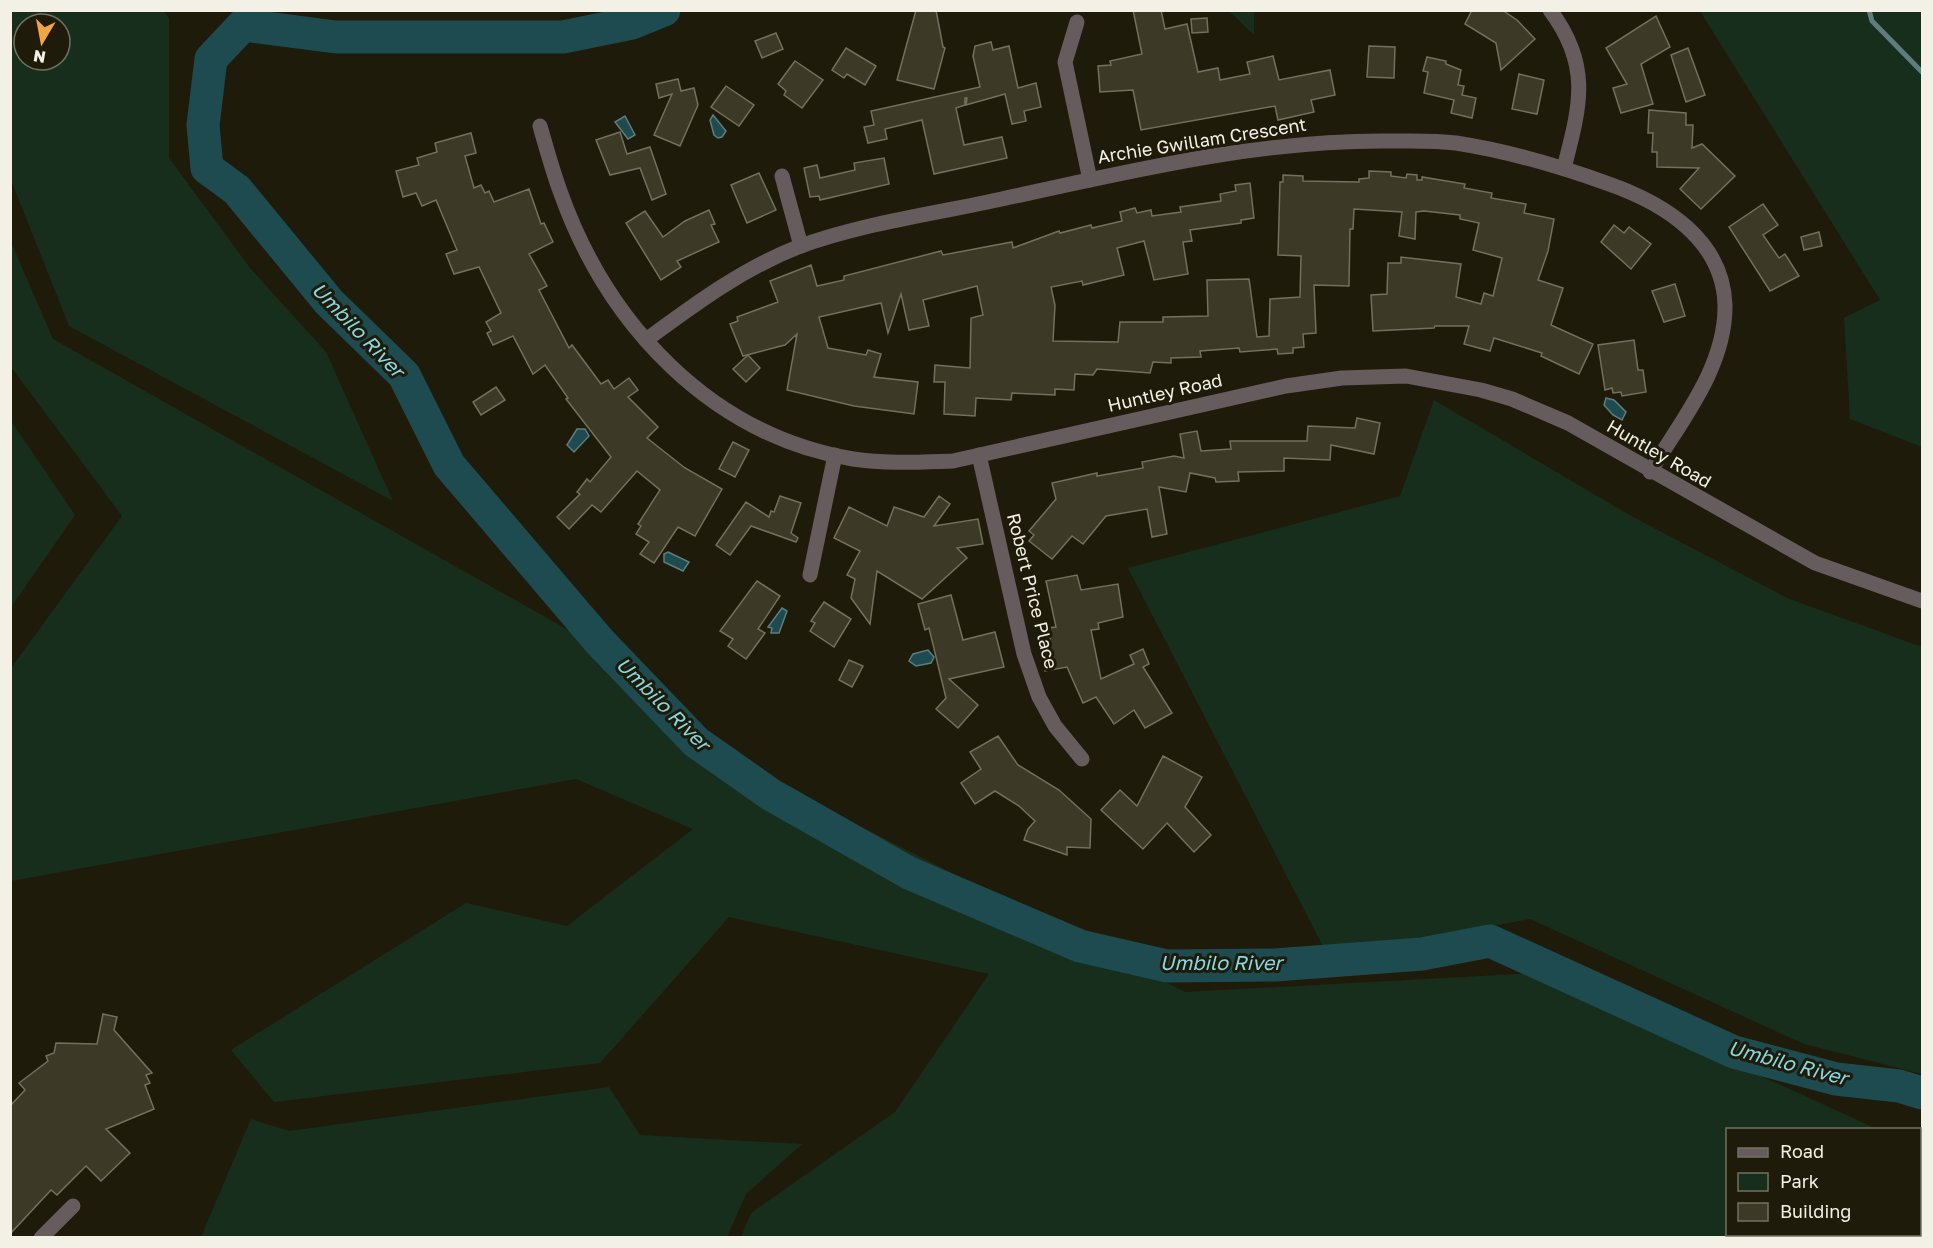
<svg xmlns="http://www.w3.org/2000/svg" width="1933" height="1248" font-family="'Golos Text',sans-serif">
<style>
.green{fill:#182e1c;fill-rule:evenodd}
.water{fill:#1e4b50;stroke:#5e7d7d;stroke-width:1.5}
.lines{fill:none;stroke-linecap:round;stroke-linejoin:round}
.stream{stroke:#5e7d7d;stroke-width:5}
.river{stroke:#1e4b50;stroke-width:33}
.building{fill:#3c3927;stroke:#73705c;stroke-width:1.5}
.minor{stroke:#665c5e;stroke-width:15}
.labels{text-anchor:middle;stroke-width:6;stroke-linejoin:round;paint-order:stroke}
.street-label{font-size:18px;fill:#f3f1e6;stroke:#1e1b0a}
.water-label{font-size:20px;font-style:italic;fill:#88d8e2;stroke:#1e1b0a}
</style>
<rect width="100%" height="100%" fill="#1e1b0a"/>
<g class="green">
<path d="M11 10 164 11 169 19V158L250 268 326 352 393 501 69 326 11 180ZM24 24H60V60H24Z"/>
<path d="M1229 11H1254V35Z"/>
<path d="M1700 11H1922V447L1850 419 1844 318 1880 300Z"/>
<path d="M11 242 53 339 600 648 732 761 1185 992 1535 973 1877 1129 1728 1130V1234H1920V1149L1922 1150V1237H741L751 1213 895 1112 989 974 729 917 600 1063 274 1102 231 1050 466 903 567 926 693 829 576 779 11 881V668L122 516 11 367Z"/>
<path d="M1434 400 1633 517 1787 598 1922 647V1074L1804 1044 1530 919 1328 956 1128 568 1400 496Z"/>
<path d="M11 421 75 515 11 607Z"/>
<path d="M609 1087 640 1135 802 1144 746 1194 727 1237H201L251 1119 289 1131Z"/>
</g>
<g class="water">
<path d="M713 115 726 131 722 137 718 138 714 135 710 120Z"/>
<path d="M625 116 635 135 628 139 615 122Z"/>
<path d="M1606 398 1614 400 1626 412 1622 420 1613 415 1604 405Z"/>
<path d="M577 429H585L589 436 574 452 567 445Z"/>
<path d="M668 552 689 562 683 571 664 562V554Z"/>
<path d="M782 608 787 611 779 633H771L772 628 768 627Z"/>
<path d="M928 650 934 657 931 663 916 666 909 661 913 654Z"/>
</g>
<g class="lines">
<path class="stream" d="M1869 10 1872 21 1922 72"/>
<path class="river" d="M664 10 632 23 563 37H336L243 25 211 59 203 125 207 168 237 190 329 302 404 375 449 465 600 642 696 742 770 794 909 873 1080 946 1167 966 1275 965 1422 954 1490 941 1734 1052 1836 1079 1899 1086 1922 1093"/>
</g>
<g class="building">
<path d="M916 10H936L943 47 945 48 934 89 897 80Z"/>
<path d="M1133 10H1161L1165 29 1187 24 1198 72 1218 68 1220 80 1250 74 1247 62 1273 56 1279 80 1330 70 1335 95 1311 100 1314 112 1278 120 1275 106 1141 130 1133 90 1100 92 1098 66 1111 65 1110 61 1142 54Z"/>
<path d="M1472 10H1502L1517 20 1535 39 1501 70 1496 43 1465 24Z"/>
<path d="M1656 16 1670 47 1641 64 1653 104 1621 113 1613 88 1627 84 1606 48Z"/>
<path d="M1207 18 1208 32 1192 33 1191 19Z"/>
<path d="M776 33 783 49 762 58 755 41Z"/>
<path d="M991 42 993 50 1009 46 1018 88 1036 83 1041 107 1024 111 1026 121 1012 124 1005 94 966 105 967 98H965V105L956 108 964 145 1002 137 1007 158 934 174 922 120 885 129 887 139 868 143 864 127 874 125 871 111 980 87 973 56 975 46Z"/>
<path d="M1369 46 1395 47 1394 78 1367 77Z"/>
<path d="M846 48 876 66 865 85 847 74 844 78 832 70Z"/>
<path d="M1688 48 1705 95 1686 102 1671 55Z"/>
<path d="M1427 57 1446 61V64L1461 70 1458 85 1464 86 1462 95 1476 98 1472 118 1451 113 1454 100 1424 93 1428 72 1423 71Z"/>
<path d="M795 61 823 80 802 108 784 95 786 91 778 84Z"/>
<path d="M1519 74 1544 80 1537 114 1512 109Z"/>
<path d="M678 79 681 91 694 88 698 105 680 146 654 135 672 94 659 98 656 84Z"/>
<path d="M726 86 754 105 739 126 711 107Z"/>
<path d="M1649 110 1686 113V125H1693L1692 148 1702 144 1735 176 1701 209 1680 189 1699 168 1657 167V152H1652L1653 133H1648Z"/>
<path d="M620 132 627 154 650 147 666 194 652 200 640 168 610 175 596 140Z"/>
<path d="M471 133 476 153 465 156 474 188 481 185 485 193 489 191 494 202 529 189 541 224 544 223 553 242 529 254 547 286 539 290 569 348 572 345 601 384 608 380 614 389 629 378 638 390 628 397 658 427 647 438 685 468 722 489 695 536 678 527 654 563 640 554 649 542 636 534 641 526 638 524 660 490 637 471 601 512 592 505 569 529 557 517 580 494 577 492 587 479 590 482 611 457 566 399 568 398 545 365 533 374 513 336 493 345 487 333 491 331 486 322 501 313 479 267 454 274 446 254 457 250 436 200 422 206 416 193 403 197 396 171 419 165 417 158 437 152 435 143Z"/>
<path d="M884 158 889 184 820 200 819 196 810 197 804 168 817 165 820 178 855 170 854 163Z"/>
<path d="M1369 171 1391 172V176L1406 178 1407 174 1417 175V180H1422V177L1465 184 1464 188 1492 193 1491 198 1526 204 1524 213 1554 219 1548 251 1538 280 1563 288 1551 325 1593 344 1579 374 1541 356 1542 353 1494 338 1490 351 1464 344 1469 326H1435L1434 328 1373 331 1371 295 1387 294 1388 263H1401V257L1461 264 1456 297 1481 304 1484 293 1493 296 1502 258 1473 250 1479 223 1460 219V215L1424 211 1416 212 1415 239 1399 236 1402 212 1354 209 1353 229H1350L1349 286 1314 285 1316 333 1303 334 1304 347 1293 348V353L1278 354 1277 349 1240 352 1239 348 1200 351 1201 357 1171 358V363L1153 362 1150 373 1097 369 1093 375 1075 374 1074 390 1055 389V395L1012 393 1011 400 976 398 975 416 944 414 945 382H934L935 365 970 368 971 318 983 315 977 286 923 300 929 326 909 330 901 294 888 333 881 303 819 317 828 348 866 355 868 350 881 354 874 377 918 382 914 414 854 406 787 390 797 334 785 345 743 356 730 324 738 321 737 317 778 302 770 281 811 265 817 286 844 280V276L941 251 943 255 1012 242 1013 248 1059 231 1060 233 1091 225 1092 228 1122 221 1120 212 1135 208 1137 213 1151 210 1152 216 1181 212 1180 207 1221 201 1220 194 1236 191 1235 185 1250 183 1254 218 1241 220V223L1190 230 1192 241 1183 242 1188 274 1154 280 1144 241 1117 248 1124 275 1083 285 1082 281 1051 287 1055 305 1053 341 1118 342 1120 322H1163V317L1208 316 1207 280 1249 279 1257 337 1269 336 1270 299 1300 297 1301 256 1278 255 1280 182H1283V175L1303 176V181L1359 182V179L1369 178Z"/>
<path d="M759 173 776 210 747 223 731 185Z"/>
<path d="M1763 204 1778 225 1763 235 1779 258 1785 254 1799 276 1770 291 1729 227Z"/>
<path d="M709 210 715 224 711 225 719 242 677 261 681 267 661 280 626 223 645 211 663 237 685 221Z"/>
<path d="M1614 225 1624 233 1629 227 1651 244 1631 269 1601 242Z"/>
<path d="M1819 232 1822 246 1804 250 1801 237Z"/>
<path d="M1675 284 1685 316 1664 322 1652 291Z"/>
<path d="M1634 340 1638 370H1643L1646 392 1622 396 1621 392 1613 393 1612 388 1605 390 1598 345Z"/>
<path d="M748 355 760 368 746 382 733 369Z"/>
<path d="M496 387 505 400 481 415 473 402Z"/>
<path d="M1357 418 1380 423 1374 454 1331 445 1330 460 1284 458V471L1238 472 1239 481 1216 482 1215 478 1190 473 1186 492 1159 487 1167 534 1152 537 1147 509 1106 516 1083 544 1072 536 1052 559 1029 541 1034 535 1029 531 1056 499 1052 483 1097 473V476L1143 468 1142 462 1174 456 1184 458 1180 434 1197 431 1201 451 1231 449 1230 441H1307L1308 426 1355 428Z"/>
<path d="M733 442 749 450 735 477 719 469Z"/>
<path d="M780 496 801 503 791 533 798 538 796 542 751 526 730 555 716 545 746 502 769 517 771 511 774 512Z"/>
<path d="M939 496 950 504 934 526 978 519 983 544 957 548 967 558 922 599 877 571 870 624 851 598 855 579 847 575 860 551 834 538 849 507 887 526 894 507 924 517Z"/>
<path d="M1077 575 1081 590 1118 584 1123 617 1098 623 1099 629 1091 630 1101 679 1134 664 1130 655 1143 649 1149 664 1143 667 1172 713 1145 728 1134 710 1114 724 1096 697 1083 703 1067 667 1045 671 1040 646 1051 644 1048 628 1056 627 1046 581Z"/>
<path d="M757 581 780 596 758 629 765 633 746 659 728 646 733 639 720 631Z"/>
<path d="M951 595 963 640 995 632 1004 667 949 679 978 705 958 728 936 709 946 698 929 628 925 630 918 604Z"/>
<path d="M824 602 851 619 834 647 810 631 815 623 811 621Z"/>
<path d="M849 660 863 666 852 687 839 680Z"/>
<path d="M998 736 1018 765 1059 790 1091 819 1090 848 1067 847V855L1024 840 1028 829 1035 821 1019 806 995 791 975 804 961 783 981 769 970 752Z"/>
<path d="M1163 756 1202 777 1185 807 1211 835 1194 852 1167 823 1143 849 1101 810 1120 790 1137 806Z"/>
<path d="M103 1014 117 1017 114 1030 152 1073 146 1075 150 1083 145 1085 154 1109 106 1129 130 1153 101 1181 86 1166 57 1195 51 1190 10 1234V1106L25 1090 19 1083 48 1061 46 1056 54 1053 56 1043 97 1044Z"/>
</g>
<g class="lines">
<g class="minor">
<path d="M1550 10C1592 66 1580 106 1564 168"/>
<path d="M1077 22 1065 62 1090 180"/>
<path d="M540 126C546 147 552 169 560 191 607 324 710 435 853 459 886 464 920 462 953 461L1286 386 1342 378 1406 376 1481 390 1512 399 1568 423 1815 563 1922 601"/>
<path d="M782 176 801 246"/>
<path d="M646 340C695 304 742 269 798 247 862 223 940 213 1006 198 1132 171 1258 140 1387 141 1410 141 1433 140 1456 143 1508 151 1559 166 1609 184 1663 203 1723 239 1725 305 1726 367 1681 421 1650 472"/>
<path d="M979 455 1024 654 1039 697 1055 726 1082 759"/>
<path d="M810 575 835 455"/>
<path d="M41 1238 73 1206"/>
</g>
</g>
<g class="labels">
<g class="street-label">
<text transform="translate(1202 141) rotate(-9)" y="6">Archie Gwillam Crescent</text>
<text transform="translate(1165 393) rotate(-13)" y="6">Huntley Road</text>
<text transform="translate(1659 454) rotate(30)" y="6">Huntley Road</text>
<text transform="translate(1032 591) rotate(76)" y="6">Robert Price Place</text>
</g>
<g class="water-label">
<text transform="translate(358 330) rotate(46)" y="7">Umbilo River</text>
<text transform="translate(663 704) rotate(45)" y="7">Umbilo River</text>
<text x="1221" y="970">Umbilo River</text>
<text transform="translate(1788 1063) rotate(15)" y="7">Umbilo River</text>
</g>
</g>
<rect width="1933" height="1248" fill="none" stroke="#f3f1e6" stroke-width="24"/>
<rect x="1726" y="1128" width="195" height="108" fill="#1e1b0a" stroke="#737162" stroke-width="1.5"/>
<rect x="1738" y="1148" width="30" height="9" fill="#665c5e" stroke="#737162" stroke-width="1.5"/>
<text x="1780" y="1158" font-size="18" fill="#f3f1e6">Road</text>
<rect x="1738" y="1173" width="30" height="18" fill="#182e1c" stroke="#737162" stroke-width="1.5"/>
<text x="1780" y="1188" font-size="18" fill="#f3f1e6">Park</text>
<rect x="1738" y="1203" width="30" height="18" fill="#3c3927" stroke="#737162" stroke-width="1.5"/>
<text x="1780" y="1218" font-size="18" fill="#f3f1e6">Building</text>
<g transform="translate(42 42) rotate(190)"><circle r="28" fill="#1e1b0a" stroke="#737162" stroke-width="1.5"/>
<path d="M0-4.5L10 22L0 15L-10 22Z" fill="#f3a443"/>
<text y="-9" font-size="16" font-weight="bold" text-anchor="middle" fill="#f3f1e6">N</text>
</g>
</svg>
